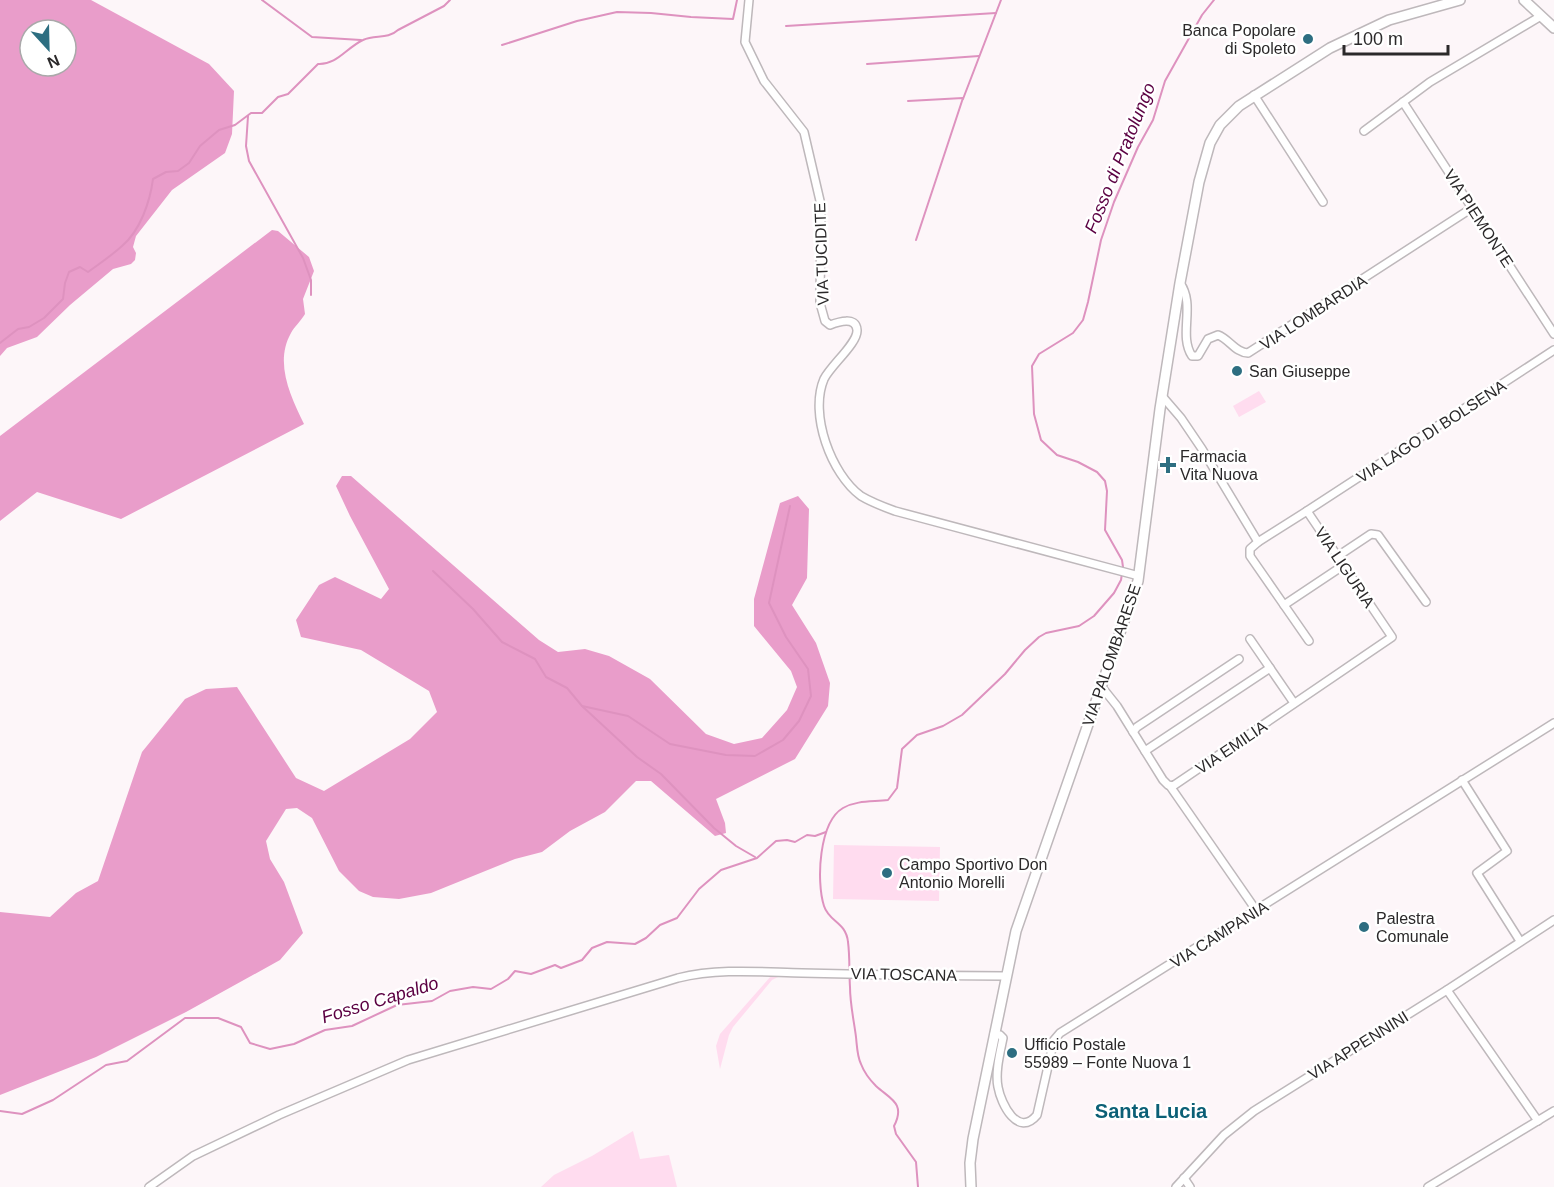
<svg xmlns="http://www.w3.org/2000/svg" width="1554" height="1187" font-family="Arial,sans-serif">
<style>
.green{fill:#ffdcef}
.forest{fill:#e99dca;fill-rule:evenodd}
.lines{fill:none;stroke-linecap:round;stroke-linejoin:round}
.stream{stroke:#de92bf;stroke-width:2}
.street-casing{stroke:#beb8bb;stroke-width:10}
.secondary-casing{stroke:#beb8bb;stroke-width:12}
.street{stroke:#fff;stroke-width:7}
.secondary{stroke:#fff;stroke-width:9}
.poi-dot{fill:#2d6e81;stroke:#fff;stroke-width:2}
.labels{text-anchor:middle;stroke-width:5;stroke-linejoin:round;paint-order:stroke}
.poi-label{font-size:16px;fill:#2b292a;stroke:#fff;text-anchor:start}
.street-label{font-size:16px;fill:#2b292a;stroke:#fff}
.water-label{font-size:18px;font-style:italic;fill:#5b0042;stroke:#fff}
.quarter-label{font-size:20px;font-weight:bold;fill:#0b6076;stroke:#fff}
</style>
<rect width="100%" height="100%" fill="#fdf6f9"/>
<g class="green">
<path d="M1259 391 1266 402 1239 417 1233 406Z"/>
<path d="M834 845 940 847 939 901 833 899Z"/>
<path d="M776 974 780 976 772 980 733 1027 729 1035 720 1069 716 1046 720 1034 771 976Z"/>
<path d="M633 1131 640 1159 669 1155 677 1187H541L554 1175 592 1156Z"/>
</g>
<g class="forest">
<path d="M0 0H91L209 64 234 91 232 134 225 153 172 190 136 236 133 247 136 253 135 260 131 264 113 269 70 305 37 337 7 348 0 356ZM30 30H66V66H30Z"/>
<path d="M272 230 278 231 309 257 314 271 303 299 305 314C301 321 294 327 291 333 274 363 291 397 304 424L121 519 37 492 0 521V436Z"/>
<path d="M342 476H351L539 640 558 652 585 649 609 656 650 679 706 734 734 744 762 738 787 710 797 687 791 671 754 626V599L780 503 798 496 809 509 807 578 792 605 816 643 830 683 828 706 795 759 716 799 725 823 726 833 715 836 651 781H636L605 812 570 831 542 852 515 859 431 893 399 899 373 897 359 891 339 871 312 818 297 808 286 809 266 841 270 859 284 882 303 933 280 960 186 1012 96 1057 0 1095V912L50 917 76 893 98 881 142 752 185 699 206 689 237 687 296 778 324 791 410 739 437 712 429 691 361 650 301 637 296 620 319 585 335 577 381 599 389 589 350 516 336 486Z"/>
</g>
<g class="lines">
<g class="stream">
<path d="M262 0 312 37 361 40"/>
<path d="M786 26 996 13"/>
<path d="M502 45 577 21 617 12 651 13 691 17 733 19 737 0"/>
<path d="M867 64 979 56"/>
<path d="M963 99 1001 0"/>
<path d="M908 101 963 98 916 240"/>
<path d="M248 116 246 146 249 161 303 258 311 280V295"/>
<path d="M0 343 18 329 29 327 44 318 63 299 65 283 69 272 80 267 88 272C99 264 111 256 122 246 140 231 150 202 153 179L166 172 178 171 189 163 200 146 219 130 235 125 251 113H262L278 97 288 94 318 64C337 65 346 48 363 40 375 34 387 40 398 30L444 6 450 0"/>
<path d="M433 571 473 609 502 642 535 659 546 677 567 688 582 706 637 757 661 774 714 828 736 846 755 857"/>
<path d="M582 706 628 716 670 744 726 755 755 756 783 740 799 721 811 696 808 669 786 637 769 603 790 506"/>
<path d="M0 1111 22 1114 53 1100 106 1065 127 1061 185 1018H218L241 1027 250 1043 270 1049 294 1044 325 1030 352 1026 397 1005 432 1001 450 991 473 987 491 989 508 979 515 971 531 974 555 965 561 968 582 960 592 948 607 942 635 944 646 938 660 925 677 918 699 889 721 870 757 858 776 841 787 840 795 842 807 835 815 836 826 832"/>
<path d="M918 1187 916 1162 896 1134 894 1126C906 1103 890 1099 876 1086 870 1080 864 1072 861 1064 857 1056 857 1046 856 1037 854 1021 850 1004 850 987 849 972 850 957 848 942 846 922 829 922 824 906 816 881 819 822 843 808 857 800 873 802 888 800L897 788 902 749 917 735 943 726 962 715 1005 674 1025 650 1039 637 1046 633 1079 626 1094 616 1114 593 1121 580 1123 567 1122 560 1105 530 1107 491 1105 481 1097 472 1078 462 1057 455 1041 440 1034 414 1032 366 1039 354 1073 333 1083 320 1088 302 1101 240 1114 202 1138 147 1153 120 1165 81 1202 15 1214 0"/>
</g>
<defs>
<g id="street">
<path d="M749 0 745 42 764 81 804 132 821 205 820 303 825 321 830 325C838 322 856 316 857 330 858 343 831 365 824 379 809 414 831 474 861 496 871 502 884 507 895 511L1139 576"/>
<path d="M1254 95 1323 202"/>
<path d="M1403 102 1554 334"/>
<path d="M1364 131 1430 82 1541 16"/>
<path d="M1180 283C1196 305 1178 335 1192 356H1198L1208 339 1218 335C1229 339 1236 353 1248 353L1472 208"/>
<path d="M1307 511 1554 350"/>
<path d="M1258 542 1250 549V556L1284 605 1344 565"/>
<path d="M1338 556 1371 534 1378 535 1426 602"/>
<path d="M1284 605 1309 641"/>
<path d="M1250 639 1294 703"/>
<path d="M1101 686 1117 706 1163 780 1168 785 1173 786 1392 637 1307 511 1258 542 1202 449 1181 418 1162 396"/>
<path d="M1133 732 1137 727 1239 659"/>
<path d="M1145 751 1270 668"/>
<path d="M1462 780 1507 851 1477 873 1520 941"/>
<path d="M1170 786 1256 910"/>
<path d="M1447 990 1538 1121"/>
<path d="M994 1034 1000 1035 1003 1038C1000 1053 995 1072 998 1087 1001 1104 1018 1138 1037 1115L1054 1040 1060 1033 1554 723"/>
<path d="M1184 1178 1190 1187"/>
<path d="M149 1187 193 1156 279 1115 408 1060 678 978C719 968 760 972 802 973 870 975 938 976 1005 976"/>
<path d="M1176 1187 1224 1135 1254 1111 1447 990 1554 920"/>
<path d="M1428 1187 1554 1111"/>
</g>
<g id="secondary">
<path d="M1524 0 1554 28"/>
<path d="M971 1187 970 1163 973 1139 1016 931 1138 581 1160 409 1180 283 1199 182 1210 143 1220 125 1239 106 1330 48 1389 20 1460 0"/>
</g>
</defs>
<use href="#street" class="street-casing"/>
<use href="#secondary" class="secondary-casing"/>
<use href="#street" class="street"/>
<use href="#secondary" class="secondary"/>
</g>
<g class="poi-dot">
<circle cx="1308" cy="39" r="6"/>
<circle cx="1237" cy="371" r="6"/>
<path d="M1165 456h6v6h6v6h-6v6h-6v-6h-6v-6h6z"/>
<circle cx="887" cy="873" r="6"/>
<circle cx="1364" cy="927" r="6"/>
<circle cx="1012" cy="1053" r="6"/>
</g>
<g class="labels">
<g class="poi-label">
<text x="1296" y="36" text-anchor="end">Banca Popolare<tspan x="1296" dy="18">di Spoleto</tspan></text>
<text x="1249" y="377">San Giuseppe</text>
<text x="1180" y="462">Farmacia<tspan x="1180" dy="18">Vita Nuova</tspan></text>
<text x="899" y="870">Campo Sportivo Don<tspan x="899" dy="18">Antonio Morelli</tspan></text>
<text x="1376" y="924">Palestra<tspan x="1376" dy="18">Comunale</tspan></text>
<text x="1024" y="1050">Ufficio Postale<tspan x="1024" dy="18">55989 – Fonte Nuova 1</tspan></text>
</g>
<g class="street-label">
<text transform="translate(1479 218) rotate(57)" y="6">VIA PIEMONTE</text>
<text transform="translate(821 254) rotate(-92)" y="6">VIA TUCIDITE</text>
<text transform="translate(1313 312) rotate(-33)" y="6">VIA LOMBARDIA</text>
<text transform="translate(1431 431) rotate(-33)" y="6">VIA LAGO DI BOLSENA</text>
<text transform="translate(1345 567) rotate(56)" y="6">VIA LIGURIA</text>
<text transform="translate(1111 655) rotate(-71)" y="6">VIA PALOMBARESE</text>
<text transform="translate(1231 747) rotate(-34)" y="6">VIA EMILIA</text>
<text transform="translate(1219 934) rotate(-32)" y="6">VIA CAMPANIA</text>
<text transform="translate(904 974) rotate(1)" y="6">VIA TOSCANA</text>
<text transform="translate(1358 1045) rotate(-32)" y="6">VIA APPENNINI</text>
</g>
<g class="water-label">
<text transform="translate(1120 158) rotate(-68)" y="6">Fosso di Pratolungo</text>
<text transform="translate(380 1000) rotate(-17)" y="6">Fosso Capaldo</text>
</g>
<g class="quarter-label">
<text x="1151" y="1118">Santa Lucia</text>
</g>
</g>
<g transform="translate(48 48) rotate(158)"><circle r="28" fill="#ffffff" stroke="#aaa9aa" stroke-width="1.5"/>
<path d="M0-4.5L10 22L0 15L-10 22Z" fill="#2d6e81"/>
<text y="-9" font-size="16" font-weight="bold" text-anchor="middle" fill="#2b292a">N</text>
</g>
<path d="M1344 45v9h104v-9" fill="none" stroke="#2b292a" stroke-width="3"/>
<text x="1353" y="45" font-size="18" fill="#2b292a" stroke="#ffffff" stroke-width="4.5" paint-order="stroke">100 m</text>
</svg>
